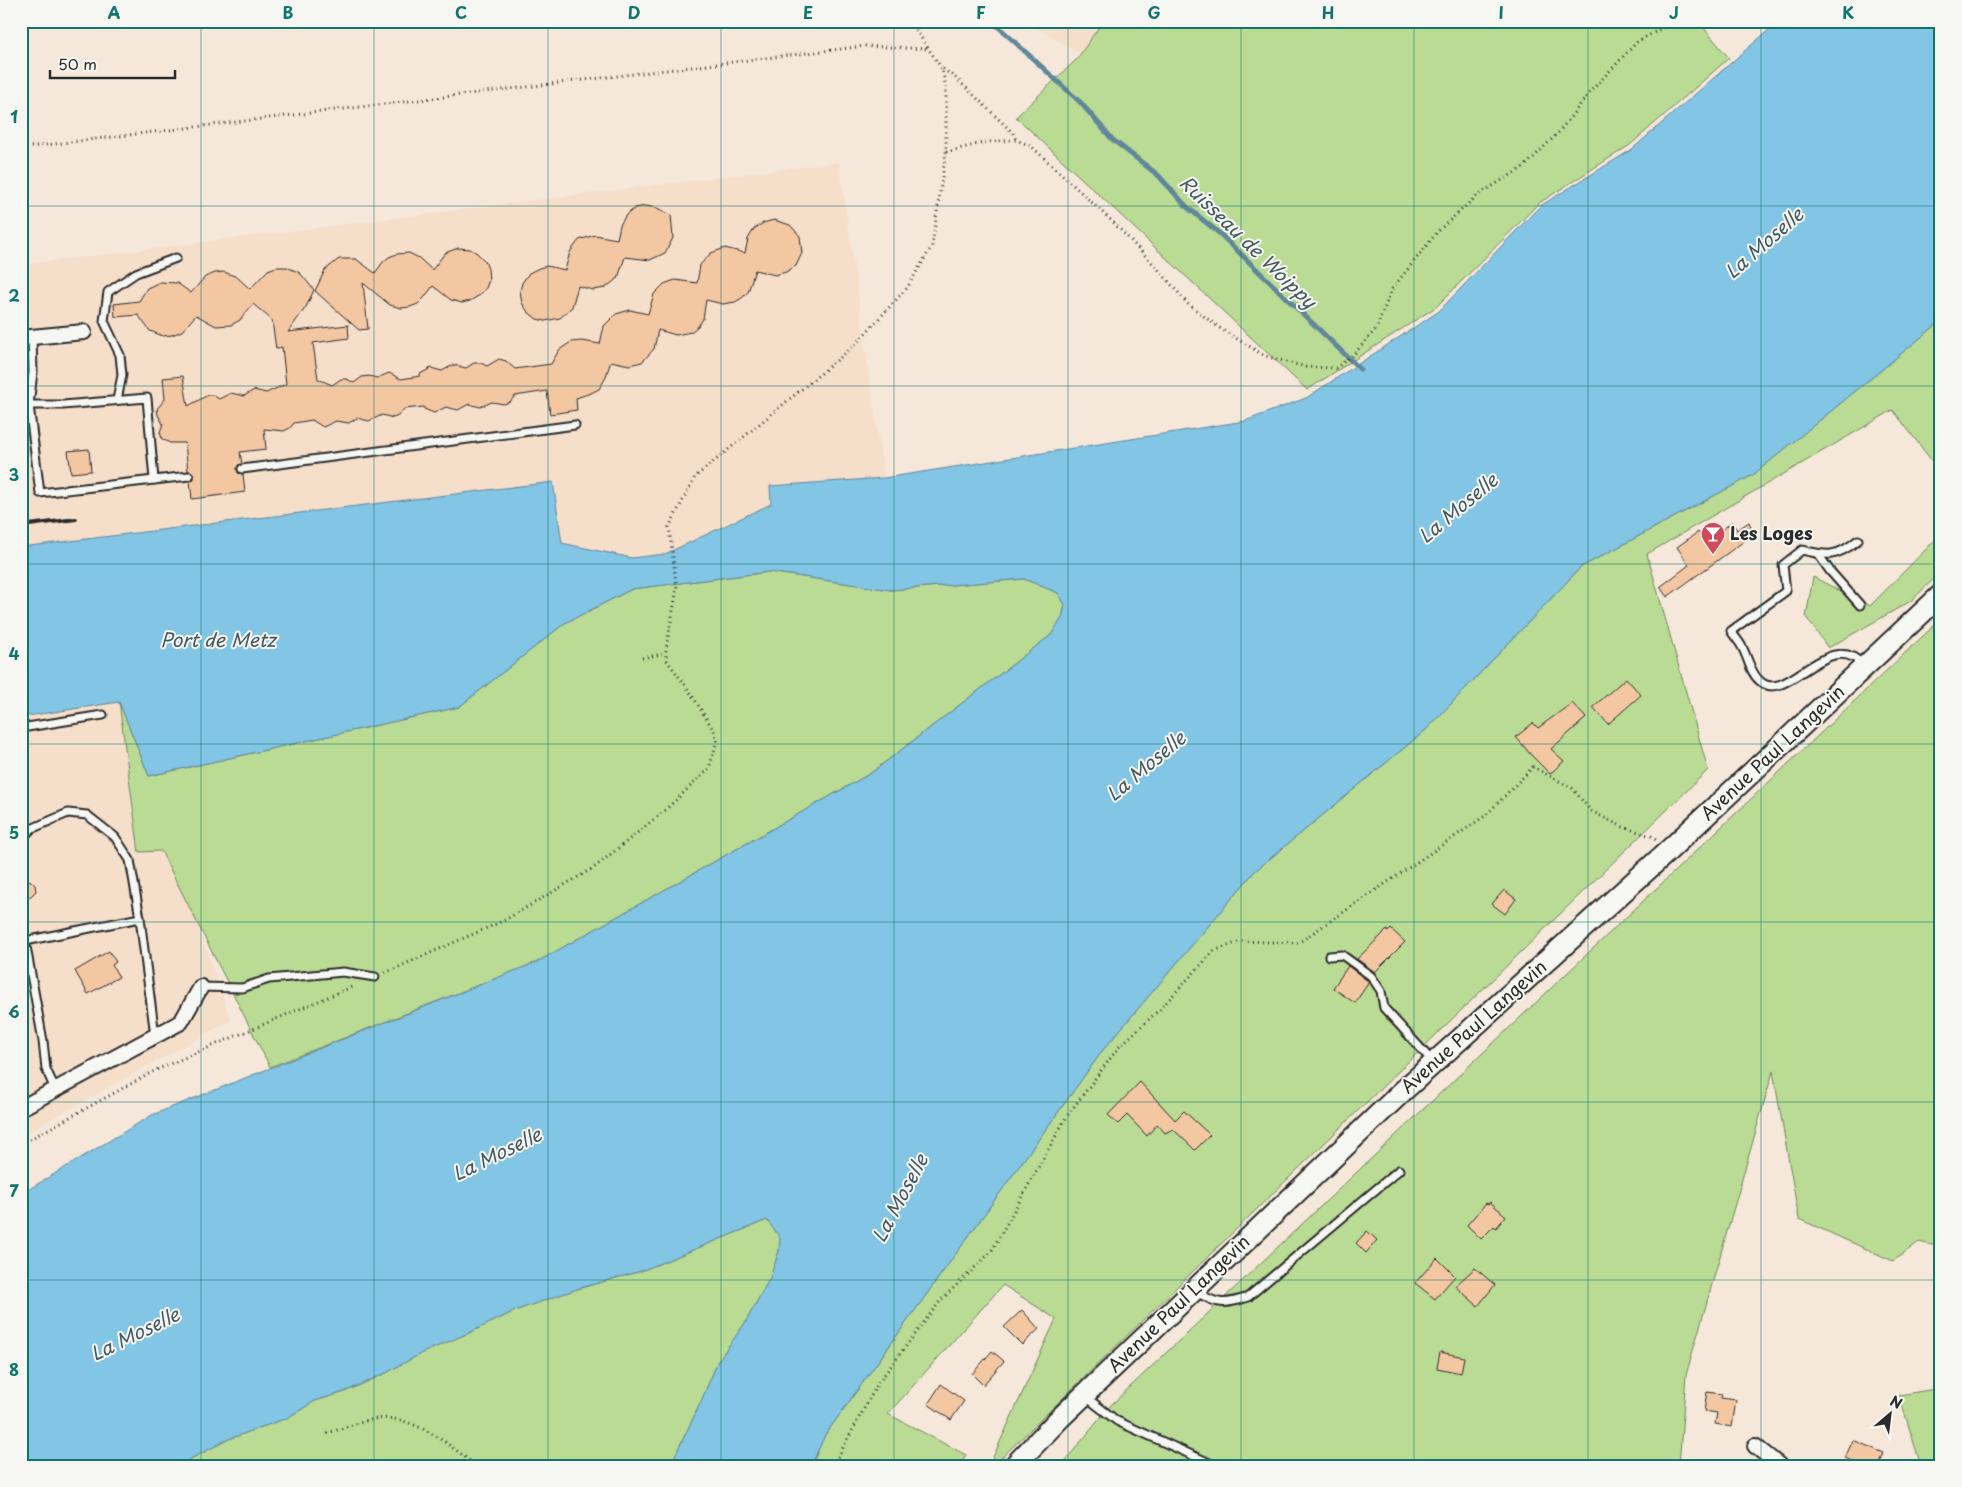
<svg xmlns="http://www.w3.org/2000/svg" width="1962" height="1487" font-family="'Playpen Sans',sans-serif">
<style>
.built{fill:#f5deca}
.green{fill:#badb94;stroke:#728360}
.water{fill:#83c5e4;stroke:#60879a}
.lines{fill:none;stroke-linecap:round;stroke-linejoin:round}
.stream{stroke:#60879a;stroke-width:5}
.building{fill:#f4c7a3;stroke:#2b2b2b}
.service-casing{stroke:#2b2b2b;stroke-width:11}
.minor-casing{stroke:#2b2b2b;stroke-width:18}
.secondary-casing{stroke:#2b2b2b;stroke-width:24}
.path{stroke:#2b2b2b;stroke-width:3;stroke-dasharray:1 4;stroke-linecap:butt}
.service{stroke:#f6f6f2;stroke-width:7}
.minor{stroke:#f6f6f2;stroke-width:14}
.secondary{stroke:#f6f6f2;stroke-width:20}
.rail{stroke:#2b2b2b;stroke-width:4}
.grid{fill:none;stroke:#0f766e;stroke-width:1;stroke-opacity:0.55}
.labels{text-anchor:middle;stroke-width:4;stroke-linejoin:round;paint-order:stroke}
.poi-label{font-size:18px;font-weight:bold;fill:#2b2b2b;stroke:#f6f6f2;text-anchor:start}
.street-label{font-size:18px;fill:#2b2b2b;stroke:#f6f6f2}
.water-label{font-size:19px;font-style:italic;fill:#455962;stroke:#f6f6f2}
.neatline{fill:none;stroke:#0f766e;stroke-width:2}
.grid-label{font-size:16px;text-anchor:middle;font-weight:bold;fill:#0f766e}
</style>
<rect width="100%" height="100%" fill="#f5e8da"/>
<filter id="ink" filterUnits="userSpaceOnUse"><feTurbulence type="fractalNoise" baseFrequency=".02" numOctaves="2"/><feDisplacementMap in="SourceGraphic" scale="10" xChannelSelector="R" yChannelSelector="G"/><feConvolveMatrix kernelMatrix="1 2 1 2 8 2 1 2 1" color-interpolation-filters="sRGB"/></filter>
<g filter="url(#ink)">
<g class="built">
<path d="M1026 21H1108L1086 58Z"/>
<path d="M839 162 884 478 891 590 149 785 231 1020 21 1136V265Z"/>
</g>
<g class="green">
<path d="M1103 21H1698L1729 58 1630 145 1539 203 1436 307 1307 390 1016 117 1077 59Z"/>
<path d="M1941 321V473L1893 410 1647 554 1708 770 993 1466H989L1056 1319 1003 1285 888 1414 966 1455 959 1466H811L825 1435 1103 1050 1255 871 1427 729 1581 567 1753 475Z"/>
<path d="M1941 534V572L1911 601 1828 648 1806 617 1813 577 1870 606Z"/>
<path d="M769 572 891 590 1024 579 1058 593 1065 605 1062 618 1051 635 871 773 537 962 270 1067 161 851 139 852 119 702 149 776 459 707 565 623 632 589Z"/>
<path d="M1941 619V1247L1919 1242 1893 1261 1799 1219 1773 1071 1686 1375 1679 1466H1061L1111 1405Z"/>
<path d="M767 1220 781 1238 779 1251 770 1278 745 1323 718 1361 700 1404 670 1466H177L229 1439 287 1418 315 1401 345 1392 386 1373 422 1353 471 1332 517 1310 577 1289 641 1271Z"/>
<path d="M1941 1388V1466H1921L1899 1395Z"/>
</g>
<path class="water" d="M1779 21H1941V321L1753 475 1581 567 1427 729 1255 871 1103 1050 825 1435 811 1466H670L700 1404 718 1361 745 1323 770 1278 779 1251 780 1238 767 1220 641 1271 577 1289 517 1310 471 1332 422 1353 386 1373 344 1392 315 1401 287 1418 229 1439 177 1466H21V1194L152 1115 537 962 871 773 1051 635 1062 618 1065 605 1058 593 1024 579 891 590 769 572 632 589 565 623 459 707 149 776 119 702 21 717V547L553 482 562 543 632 558 665 554 771 504 770 486 884 478 1245 421 1306 398 1438 312 1540 206 1631 150Z"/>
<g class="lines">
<path class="stream" d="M992 21 1080 102 1113 140 1158 175 1187 207 1219 233 1360 369"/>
</g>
<g class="building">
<path d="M646 206 657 208 671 215 673 238 665 253 650 260 625 257 618 278 605 288 593 290 578 286 572 307 560 318 545 321 537 319 528 312 522 303 520 291 522 283 529 273 539 268 547 266 565 270 570 252 579 240 595 235 617 239 620 225 626 215 635 208Z"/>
<path d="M774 220 790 225 800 236 802 253 796 266 786 272 775 275 755 270 748 292 742 298 735 302 723 304 706 300 703 319 698 326 691 332 676 335 658 330 654 349 642 362 629 365 611 361 605 379 599 389 591 393 576 398 577 410 550 414 547 391 515 396 510 402 504 404 492 402 480 407 469 404 458 410 446 407 434 413 424 409V407L404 409 398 416 393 418 382 415 369 421 357 418 349 423 336 421 323 427 312 420 294 423 290 428 284 431 264 429 266 449 240 452 242 464 238 465 237 469 238 473 243 474 245 492 192 499 190 481 194 479V475L188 471 185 443H170L162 439 160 432 163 424 158 415 157 409 165 399 163 378 183 376 188 406 208 395H213L219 399 231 393 244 396 254 390 266 393 286 384 282 347 276 349 272 320 253 304 240 320 231 325 216 326 196 315 182 331 172 335 163 336 150 331 138 315 115 317 114 304 139 301 147 288 160 282 177 283 191 293 205 277 215 273 224 272 237 277 250 289 268 270 276 267H287L300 273 314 290 306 307 288 332 348 325 349 338 313 343 318 379 332 385 341 379H347L354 383 362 377 369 376 377 378 389 373 401 379 420 376V374L431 368 442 371 453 365 466 368 474 363H481L487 366 499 359 506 361 515 369 551 364 559 350 571 342 582 341 600 344 604 326 616 314 630 310 648 314 654 294 664 284 675 280 697 283 700 265 711 253 725 248 745 253 748 239 754 229 763 223Z"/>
<path d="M458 248 470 249 477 253 485 261 488 269 489 280 486 288 480 295 470 301 462 303 451 300 433 286 424 298 418 304 410 307 401 308 390 305 363 283 368 329 359 330 315 291 325 270 339 259H356L375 273 383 262 389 257 397 254 409 253 419 258 432 270 445 253Z"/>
<path d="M89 449 91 471 71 473 68 451Z"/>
<path d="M1732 522 1737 530 1749 522 1754 534 1667 597 1660 587 1689 565 1677 547 1698 532 1706 542Z"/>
<path d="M1626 678 1641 695 1608 724 1593 707Z"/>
<path d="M1572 703 1586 718 1551 749 1564 761 1550 774 1531 755 1516 737 1533 723 1538 728Z"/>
<path d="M21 877 31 881 35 885 36 891 30 897 21 899Z"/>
<path d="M1504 890 1516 899 1505 914 1492 904Z"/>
<path d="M1391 929 1405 942 1375 972 1357 959 1387 930 1388 932Z"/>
<path d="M109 951 116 962 112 965 119 977 88 994 75 971Z"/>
<path d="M1348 966 1369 982 1355 1003 1333 988Z"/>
<path d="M1140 1082 1175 1120 1184 1111 1210 1135 1195 1150 1173 1129 1165 1133 1157 1124 1147 1136 1127 1115 1118 1124 1108 1115Z"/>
<path d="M1490 1202 1506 1216 1496 1228 1494 1226 1481 1239 1467 1225 1486 1203 1488 1204Z"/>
<path d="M1367 1231 1377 1240 1366 1253 1356 1243Z"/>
<path d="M1437 1258 1455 1276 1435 1299 1415 1283Z"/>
<path d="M1475 1268 1495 1285 1478 1306 1455 1286Z"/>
<path d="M1022 1310 1039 1329 1022 1345 1004 1327Z"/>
<path d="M992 1351 1004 1361 983 1385 972 1374Z"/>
<path d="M1440 1352 1464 1357 1461 1373 1437 1368Z"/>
<path d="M941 1384 964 1401 951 1420 928 1404Z"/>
<path d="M1707 1392 1722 1394 1721 1398 1736 1400 1732 1427 1715 1424 1717 1413 1704 1411Z"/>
<path d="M1853 1440 1884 1453 1879 1466H1864L1845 1458Z"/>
</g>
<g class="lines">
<defs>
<g id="service">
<path d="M32 337 33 372 29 405 40 493 189 476"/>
<path d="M117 400 122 375 120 355 104 321 108 292 136 273 176 258"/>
<path d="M29 405H63L147 398 154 480"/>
<path d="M242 469 575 425"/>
<path d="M1858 540C1836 558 1828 556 1802 550L1783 565 1786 591 1731 631C1734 636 1739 641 1742 647 1748 657 1750 673 1760 681 1787 706 1829 625 1864 666"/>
<path d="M1818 554 1830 571 1860 605"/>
<path d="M21 728 103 715"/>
<path d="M21 840 31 829 68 813 87 815 115 837 130 860 140 918"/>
<path d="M21 919 25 941"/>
<path d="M1329 956 1342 955 1371 976 1381 991 1384 1008 1433 1062"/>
<path d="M201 987 242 988 269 979 343 972 375 977"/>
<path d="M55 1089 46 1069 43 1041 25 941 140 918 155 1036"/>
<path d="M1197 1292C1217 1305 1225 1305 1248 1297L1399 1170"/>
<path d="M1086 1397 1117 1421 1216 1466"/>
</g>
<g id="minor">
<path d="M21 338 84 332"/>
<path d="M21 1108 181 1022 201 987"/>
<path d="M1755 1446 1780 1466"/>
</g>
<path id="secondary" d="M1014 1466 1060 1418 1404 1090 1668 851 1941 595"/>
</defs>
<use href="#service" class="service-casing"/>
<use href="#minor" class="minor-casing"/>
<use href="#secondary" class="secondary-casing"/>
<g class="path">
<path d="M943 69 957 79 1013 133 1016 140"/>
<path d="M21 148 865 46 929 49"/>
<path d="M946 152 987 142 1016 140 1031 146 1113 222 1158 269 1188 304 1221 329 1265 356 1306 367 1336 368 1354 354 1376 329 1392 289 1438 231 1479 194 1524 167 1559 132 1590 92 1638 41 1676 21"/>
<path d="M642 658 662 654"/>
<path d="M385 973 505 920 595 867 663 812 709 769 717 741 714 731 690 692 666 659V649L677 589 669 527 695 477 853 347 907 288 932 246 946 152V87L942 69 916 30 905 21"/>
<path d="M21 1144 158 1069 354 986"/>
<path d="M327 1433C343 1429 360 1421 376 1419 410 1413 451 1445 476 1466"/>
<path d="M833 1466 878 1383 941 1300 991 1252 1067 1116 1118 1048 1160 1009 1214 951 1241 941 1298 943 1485 816 1533 767 1572 788 1591 811 1623 827 1651 836 1656 840"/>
</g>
<use href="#service" class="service"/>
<use href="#minor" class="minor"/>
<use href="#secondary" class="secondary"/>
<path class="rail" d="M21 526 76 519"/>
</g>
</g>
<path class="grid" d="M201 21V1466M374 21V1466M548 21V1466M721 21V1466M894 21V1466M1068 21V1466M1241 21V1466M1414 21V1466M1588 21V1466M1761 21V1466M21 206H1941M21 386H1941M21 564H1941M21 744H1941M21 922H1941M21 1102H1941M21 1280H1941"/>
<defs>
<symbol id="bar-pin" viewBox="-11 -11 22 30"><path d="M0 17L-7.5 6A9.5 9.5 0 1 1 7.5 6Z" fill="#d1495b" stroke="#f6f6f2"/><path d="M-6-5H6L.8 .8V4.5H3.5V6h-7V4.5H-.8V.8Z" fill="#fff"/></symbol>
</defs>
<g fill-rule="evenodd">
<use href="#bar-pin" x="1699" y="520" width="28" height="38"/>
</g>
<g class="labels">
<g class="poi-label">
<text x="1730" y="540">Les Loges</text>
</g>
<g class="street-label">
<text transform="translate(1773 753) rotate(-43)" y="6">Avenue Paul Langevin</text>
<text transform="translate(1474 1027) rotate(-42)" y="6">Avenue Paul Langevin</text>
<text transform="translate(1179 1304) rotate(-44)" y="6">Avenue Paul Langevin</text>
</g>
<g class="water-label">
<text transform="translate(1248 242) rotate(44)" y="7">Ruisseau de Woippy</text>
<text transform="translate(1764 243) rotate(-41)" y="7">La Moselle</text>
<text transform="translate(1458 508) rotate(-40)" y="7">La Moselle</text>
<text x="218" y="647">Port de Metz</text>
<text transform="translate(1146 766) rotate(-40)" y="7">La Moselle</text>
<text transform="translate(497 1154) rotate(-26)" y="7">La Moselle</text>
<text transform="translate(900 1198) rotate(-62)" y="7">La Moselle</text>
<text transform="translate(135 1334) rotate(-26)" y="7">La Moselle</text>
</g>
</g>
<rect width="1962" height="1487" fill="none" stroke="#f6f6f2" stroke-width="55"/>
<g transform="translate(1890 1414) rotate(28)" stroke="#f6f6f2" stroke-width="4" paint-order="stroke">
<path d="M0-4L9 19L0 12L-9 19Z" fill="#2b2b2b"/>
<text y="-8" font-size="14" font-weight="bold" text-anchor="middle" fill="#2b2b2b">N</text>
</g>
<path d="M50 70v8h125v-8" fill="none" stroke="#2b2b2b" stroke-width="2.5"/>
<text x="58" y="70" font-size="15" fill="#2b2b2b" stroke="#f6f6f2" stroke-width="4" paint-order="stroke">50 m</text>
<rect x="28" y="28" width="1906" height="1432" class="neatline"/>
<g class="grid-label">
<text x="114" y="19">A</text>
<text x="288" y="19">B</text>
<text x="461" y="19">C</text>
<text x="634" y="19">D</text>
<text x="808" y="19">E</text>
<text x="981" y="19">F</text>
<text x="1154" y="19">G</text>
<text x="1328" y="19">H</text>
<text x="1501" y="19">I</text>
<text x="1674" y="19">J</text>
<text x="1848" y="19">K</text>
<text x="14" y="123">1</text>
<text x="14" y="302">2</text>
<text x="14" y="481">3</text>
<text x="14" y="660">4</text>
<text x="14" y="839">5</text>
<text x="14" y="1018">6</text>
<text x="14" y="1197">7</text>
<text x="14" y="1376">8</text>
</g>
</svg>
